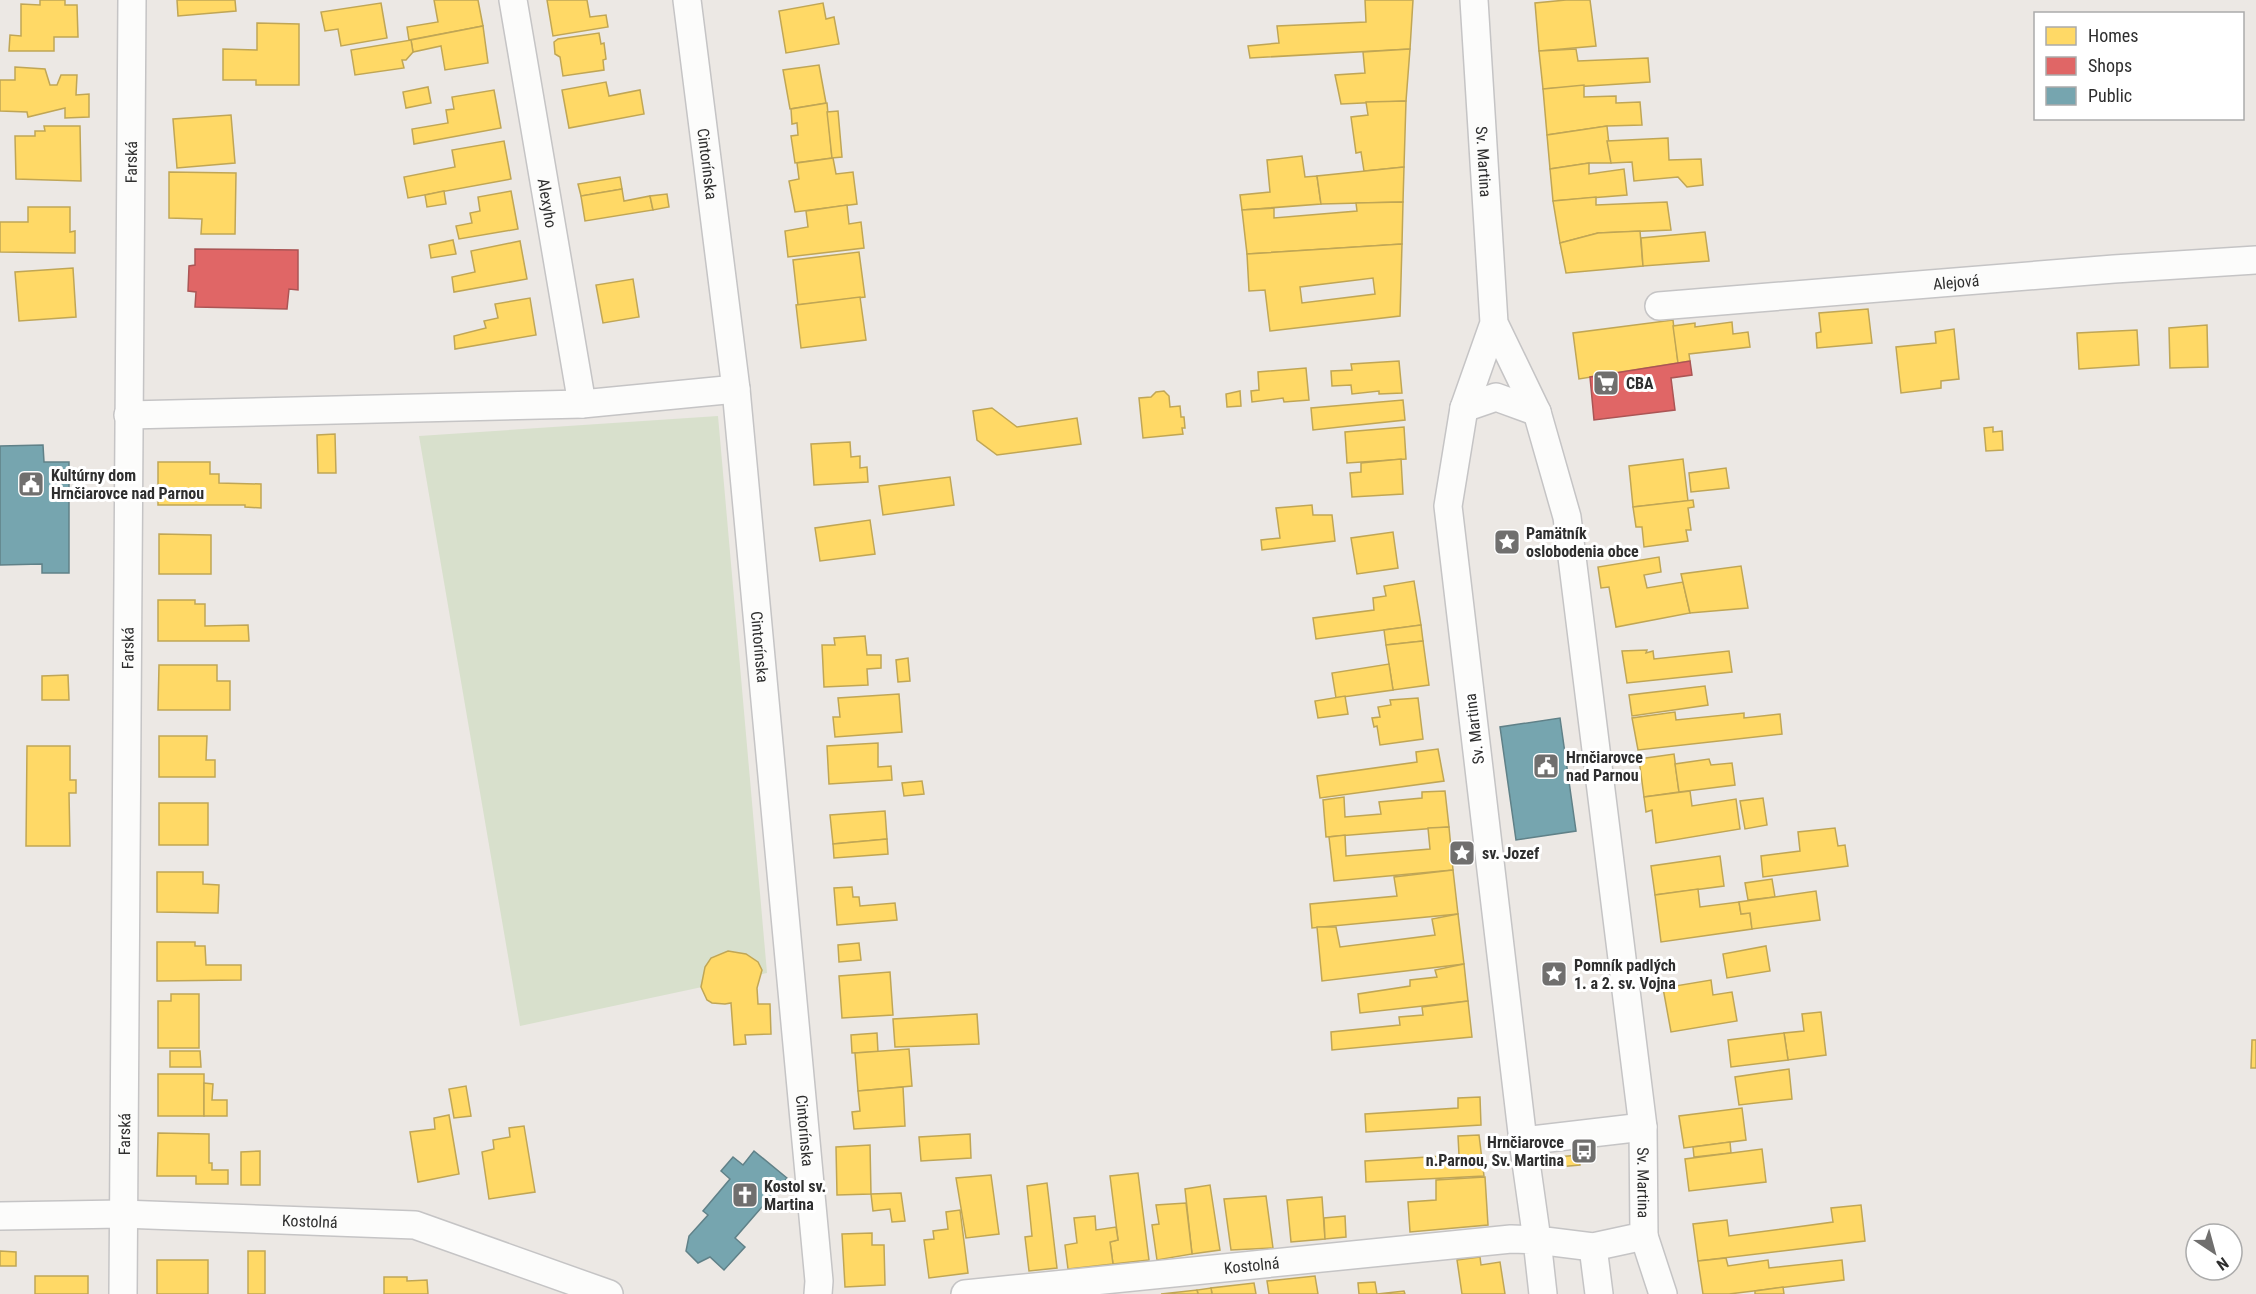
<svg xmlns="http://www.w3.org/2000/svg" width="2256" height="1294" font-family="'Roboto Condensed',sans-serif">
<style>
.cemetery{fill:#d8e0cc}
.homes{fill:#ffd966;stroke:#c0a655;stroke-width:1.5;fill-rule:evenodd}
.shops{fill:#e06666;stroke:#ab5555;stroke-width:1.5}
.public{fill:#76a5af;stroke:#608188;stroke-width:1.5}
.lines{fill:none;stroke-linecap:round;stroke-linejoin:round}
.street-casing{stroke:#c5c4c5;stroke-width:30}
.street{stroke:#fcfcfb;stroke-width:27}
.labels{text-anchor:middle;stroke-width:6;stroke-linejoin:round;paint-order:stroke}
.street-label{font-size:16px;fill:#2e2e2e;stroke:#fff}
.poi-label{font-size:16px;font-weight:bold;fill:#2e2e2e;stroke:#fff;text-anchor:start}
</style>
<rect width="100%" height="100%" fill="#ece8e4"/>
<path class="cemetery" d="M718 416 767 973 520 1026 419 436Z"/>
<g class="homes">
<path d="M40 0H65V5H77L78 37H54V51H9L10 35 21 36V4L40 5Z"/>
<path d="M177 0H235L236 11 178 16Z"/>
<path d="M434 0H478L483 26 409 40 407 27 438 22Z"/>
<path d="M547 0H587L590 17 606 15 608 27 553 36Z"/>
<path d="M1365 0H1413L1410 49 1250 58 1248 46 1279 43 1277 26 1366 22Z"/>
<path d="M1566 0H1590L1596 46 1539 51 1535 3Z"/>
<path d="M381 3 387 38 341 46 338 29 325 31 321 12Z"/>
<path d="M823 3 826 19 834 17 839 44 786 53 779 11Z"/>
<path d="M257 23 299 24V85H256V80H223V49L257 50Z"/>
<path d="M483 26 488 63 445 70 441 46 413 52 411 40Z"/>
<path d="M599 33 601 44 604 43 606 59 603 60 604 70 563 76 560 57 555 54 554 42 558 39Z"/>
<path d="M411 40 413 52 406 60H402L404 68 355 75 351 50Z"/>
<path d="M1410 49 1406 101 1341 104 1335 75 1365 73 1363 52Z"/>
<path d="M1576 49 1578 61 1648 58 1650 82 1543 89 1539 51Z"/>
<path d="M819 65 826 103 790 109 783 70Z"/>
<path d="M15 67 45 69 50 85H57L61 75H77L76 95 89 94V117L65 118V108L28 117 27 112 0 111V80H15Z"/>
<path d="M606 82 609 96 640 90 644 114 569 128 562 90Z"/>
<path d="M1584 85V97L1616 96V103L1640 102 1642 125 1607 126 1547 135 1543 89Z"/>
<path d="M428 87 431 103 406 108 403 92Z"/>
<path d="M494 90 501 128 414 144 412 129 448 123 446 110 454 109 452 97Z"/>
<path d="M1406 101 1404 167 1364 171 1361 152 1356 153 1351 117 1368 115 1366 102Z"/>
<path d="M827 103 832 158 795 163 791 136 798 135 797 123 792 124 791 109Z"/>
<path d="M838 111 842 157 832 158 827 112Z"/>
<path d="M231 115 235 163 177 168 173 119Z"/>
<path d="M44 126H80L81 181 16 179 15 136H35V131H45Z"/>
<path d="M1607 126 1611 163H1589L1550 169 1547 135Z"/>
<path d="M1668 138 1669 160 1701 159 1703 185 1687 187 1678 177 1634 181 1632 162 1611 163 1607 141Z"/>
<path d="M504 141 511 179 408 198 404 177 455 167 452 150Z"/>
<path d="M1302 156 1305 177 1317 176 1321 204 1242 210 1240 195 1270 192 1267 160Z"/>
<path d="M833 158 836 174 853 172 857 204 795 212 789 181 799 179 797 163Z"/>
<path d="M1589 163V174L1624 169 1627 195 1553 201 1550 169Z"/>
<path d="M1404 167 1403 202 1321 204 1317 176Z"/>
<path d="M169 172 236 173 235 234H201L202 219 169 218Z"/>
<path d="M620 177 622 189 581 196 578 184Z"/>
<path d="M622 189 624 201 650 196 653 210 585 221 581 196Z"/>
<path d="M444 191 446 204 427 207 425 195Z"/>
<path d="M511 191 518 229 459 239 456 226 472 223 470 213 480 211 478 197Z"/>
<path d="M667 194 669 207 653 210 650 196Z"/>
<path d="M1596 197V205L1667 202 1671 230 1598 233 1560 243 1553 201Z"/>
<path d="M1403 202 1402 244 1247 254 1242 210 1274 208V218L1357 211 1356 203Z"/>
<path d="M847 205 849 224 861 222 864 248 788 257 785 231 808 227 806 211Z"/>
<path d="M28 207H70V232L75 231V253L0 252V222H28Z"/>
<path d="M1640 231 1643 266 1566 273 1560 243 1598 233Z"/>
<path d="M1705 232 1709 261 1643 266 1641 238Z"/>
<path d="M453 240 456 254 431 258 429 245Z"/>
<path d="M520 241 527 279 454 292 452 277 475 272 471 251Z"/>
<path d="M1402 244 1400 316 1270 331 1265 290 1249 291 1247 254ZM1373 278 1375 294 1302 303 1300 287Z"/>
<path d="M859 252 865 297 798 305 793 260Z"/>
<path d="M73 268 76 317 19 321 15 272Z"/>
<path d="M633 279 639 317 603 323 596 285Z"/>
<path d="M860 297 866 340 801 348 796 305Z"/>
<path d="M530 298 536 335 455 349 454 336 486 328 484 321 498 318 495 304Z"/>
<path d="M1868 309 1872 343 1817 348 1816 333 1821 332 1819 313Z"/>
<path d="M1673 320 1678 363 1579 379 1573 333Z"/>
<path d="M1732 322 1733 334 1748 332 1750 347 1689 354 1690 361 1678 363 1673 326 1695 323V327Z"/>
<path d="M2207 325 2208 367 2170 368 2169 328Z"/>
<path d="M1954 329 1959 379 1941 381V388L1901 393 1896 347 1936 343 1935 332Z"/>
<path d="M2137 330 2139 365 2079 369 2077 333Z"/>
<path d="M1399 361 1402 393 1379 394V391L1352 394 1351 385 1332 386 1331 371 1352 370 1351 364Z"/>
<path d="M1306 368 1309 400 1284 402 1283 398 1252 402 1251 391 1259 390 1258 372Z"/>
<path d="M1164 391 1169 396 1170 407 1180 406 1181 417H1184L1185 428H1182L1183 434 1143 438 1139 398 1151 397 1156 392Z"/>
<path d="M1240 391 1241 406 1227 407 1226 394Z"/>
<path d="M1403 400 1405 420 1313 430 1311 408Z"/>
<path d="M992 408 1017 427 1077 418 1081 444 997 455 977 440 973 411Z"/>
<path d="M1404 427 1406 459 1347 463 1345 432Z"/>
<path d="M1993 427V432L2002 431 2003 450 1986 451 1984 428Z"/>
<path d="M335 434 336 473H318L317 435Z"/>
<path d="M850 442 851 457 860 456V468L867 467 868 482 814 485 811 444Z"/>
<path d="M1401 459 1403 494 1352 497 1350 473 1361 472V463Z"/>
<path d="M1683 459 1688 501 1633 507 1629 466Z"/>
<path d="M158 462H210V474H219V483L261 484V508L245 507V505H158Z"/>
<path d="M1726 468 1729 488 1691 492 1689 473Z"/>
<path d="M950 477 954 505 883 515 879 486Z"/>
<path d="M1693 500 1694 507 1688 508 1691 530H1686L1688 541 1644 547 1642 527H1636L1633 507Z"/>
<path d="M1312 505 1313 515H1332L1335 541 1262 550 1261 540 1280 538 1276 508Z"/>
<path d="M870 520 875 554 820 561 815 528Z"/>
<path d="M1393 532 1398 568 1357 574 1351 538Z"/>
<path d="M159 534 211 535V574H159Z"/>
<path d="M1659 557 1661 572 1644 575 1647 588 1683 582 1690 613 1616 627 1609 587 1601 588 1598 567Z"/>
<path d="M1741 566 1748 608 1690 613 1681 574Z"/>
<path d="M1414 581 1421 625 1316 639 1313 618 1374 610 1373 598 1386 596 1384 586Z"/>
<path d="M158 600H195V604H205V626L248 625 249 641H158Z"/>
<path d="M1421 625 1423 641 1386 645 1384 630Z"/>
<path d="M865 636 867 655H881V668L867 669 868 685 824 687 822 645H835L834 638Z"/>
<path d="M1423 641 1429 685 1393 690 1386 645Z"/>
<path d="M1647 650 1646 653 1653 651 1654 659 1729 651 1732 672 1627 683 1622 651Z"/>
<path d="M908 658 910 681 898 682 896 660Z"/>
<path d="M1389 664 1393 690 1336 698 1332 673Z"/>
<path d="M159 665H217V681H230V710H158Z"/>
<path d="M68 675 69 700H42V676Z"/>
<path d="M1705 686 1708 705 1632 716 1629 695Z"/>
<path d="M899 694 902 732 835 737 833 717H840L838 698Z"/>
<path d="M1345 696 1348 714 1318 718 1315 701Z"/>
<path d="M1418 698 1423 739 1380 745 1377 726 1374 727 1372 718 1380 717 1378 707 1391 705 1390 700Z"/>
<path d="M1675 712 1676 720 1744 713V718L1780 714 1782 734 1638 750 1632 718Z"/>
<path d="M159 736H207L206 760H215V777H159Z"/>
<path d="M878 743V767L891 766 892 780 829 784 827 746Z"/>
<path d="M27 746H70V780H76V793H69L70 846H26Z"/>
<path d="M1438 749 1444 781 1320 798 1317 776 1417 762 1416 752Z"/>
<path d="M1674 754 1679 792 1644 797 1639 759Z"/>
<path d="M1709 759 1711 765 1732 763 1735 785 1679 792 1675 764Z"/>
<path d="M922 781 924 794 904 796 902 783Z"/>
<path d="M1445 791 1449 827 1326 837 1323 800 1344 797 1345 817 1381 814 1379 802 1422 798V792Z"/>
<path d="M1690 791 1692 806 1736 799 1740 829 1656 843 1652 810 1646 812 1644 797Z"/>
<path d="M1763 798 1767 825 1745 829 1740 801Z"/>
<rect x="159" y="803" width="49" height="42"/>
<path d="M885 811 887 839 833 844 830 815Z"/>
<path d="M1449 827 1453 870 1334 881 1329 837 1345 835 1346 856 1430 849 1428 828Z"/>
<path d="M1835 828 1838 846 1845 845 1848 866 1763 877 1761 856 1800 851 1798 832Z"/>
<path d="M887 839 888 854 834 858 833 844Z"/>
<path d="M1720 856 1724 886 1655 895 1651 866Z"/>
<path d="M1453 870 1458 914 1312 928 1310 904 1397 896 1394 877Z"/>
<path d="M157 872H203V884L219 885 218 913 157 912Z"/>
<path d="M1772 879 1775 897 1748 900 1745 883Z"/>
<path d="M852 887 853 897H859L860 906 895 903 897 920 837 925 834 888Z"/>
<path d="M1698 889 1700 907 1739 902 1741 914 1750 913 1752 929 1661 942 1655 895Z"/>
<path d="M1816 891 1820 920 1752 929 1750 913 1741 914 1739 902Z"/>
<path d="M1458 914 1464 964 1322 981 1317 927H1336L1340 947 1435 935 1432 919Z"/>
<path d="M157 942H195V946H205L206 965H241V980L157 981Z"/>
<path d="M859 943 861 960 839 962 838 945Z"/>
<path d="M1766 946 1770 971 1727 978 1723 954Z"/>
<path d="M728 951 746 954 758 962 762 970 757 988 758 1004H770L771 1034 745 1035 746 1044 734 1045 731 1003 725 1004 712 1003 707 1000 701 987 705 967 711 958Z"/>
<path d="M1464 964 1468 1001 1360 1013 1358 994 1410 986V980L1437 977 1435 970Z"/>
<path d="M890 972 893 1015 842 1018 839 976Z"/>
<path d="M1711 980 1713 995 1732 992 1737 1021 1671 1032 1663 988Z"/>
<path d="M171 994H199V1048H158V1001H171Z"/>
<path d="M1468 1001 1472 1037 1332 1050 1331 1032 1400 1025 1399 1017 1423 1015 1422 1007Z"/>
<path d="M1821 1012 1826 1055 1788 1060 1784 1033 1804 1031 1802 1014Z"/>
<path d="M977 1014 979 1044 895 1047 893 1019Z"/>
<path d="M877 1033 878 1052 852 1053 851 1035Z"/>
<path d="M1784 1033 1788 1060 1731 1067 1728 1040Z"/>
<path d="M2252 1040H2256V1068H2251Z"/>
<path d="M909 1049 912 1086 858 1091 855 1053Z"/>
<path d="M170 1051H200L201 1067H170Z"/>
<path d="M1789 1069 1792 1099 1739 1105 1735 1077Z"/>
<rect x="158" y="1074" width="46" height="42"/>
<path d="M204 1083 213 1084 212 1100H227V1116H204Z"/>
<path d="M466 1086 471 1116 454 1118 449 1089Z"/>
<path d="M903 1087 905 1126 854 1129 852 1112 860 1111 858 1091Z"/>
<path d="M1480 1097 1481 1125 1366 1132 1365 1114 1458 1108V1098Z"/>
<path d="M1742 1108 1746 1140 1684 1148 1679 1116Z"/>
<path d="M449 1115 459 1174 418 1182 410 1132 435 1129 434 1118Z"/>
<path d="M524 1126 535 1192 489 1199 482 1152 494 1149 493 1140 510 1137 509 1128Z"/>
<path d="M158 1133 209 1134V1163H212V1170H228V1184H196V1176H157Z"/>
<path d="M970 1134 971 1158 921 1161 919 1137Z"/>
<path d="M1479 1135 1484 1176 1366 1182 1365 1161 1459 1155 1458 1136Z"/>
<path d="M1730 1142 1731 1153 1694 1157 1693 1147Z"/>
<path d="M870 1145 871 1194 837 1195 836 1147Z"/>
<path d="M1762 1149 1766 1182 1689 1191 1685 1159Z"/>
<path d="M260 1151V1185H241V1152Z"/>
<path d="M1579 1155 1580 1165 1558 1167 1557 1157Z"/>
<path d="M1138 1173 1149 1260 1113 1264 1110 1242 1118 1240 1110 1176Z"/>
<path d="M991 1175 999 1234 966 1238 956 1178Z"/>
<path d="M1485 1177 1488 1225 1410 1232 1408 1202 1436 1200V1180Z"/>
<path d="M1047 1183 1057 1268 1029 1271 1025 1237 1032 1236 1027 1186Z"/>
<path d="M1210 1185 1220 1250 1192 1254 1185 1189Z"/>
<path d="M901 1193 905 1221 892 1222 890 1209 873 1211 871 1194Z"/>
<path d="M1266 1196 1273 1248 1231 1250 1224 1199Z"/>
<path d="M1322 1197 1325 1239 1291 1242 1287 1200Z"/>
<path d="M1186 1203 1192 1254 1157 1260 1152 1225 1159 1224 1156 1205Z"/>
<path d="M1861 1205 1865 1241 1698 1261 1693 1224 1727 1220 1729 1236 1833 1222 1831 1208Z"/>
<path d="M960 1210 968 1273 929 1278 924 1240 934 1239 933 1231 948 1229 946 1212Z"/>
<path d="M1095 1216 1096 1230 1116 1227 1118 1240 1110 1242 1113 1264 1068 1269 1065 1245 1077 1243 1074 1218Z"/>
<path d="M1345 1216 1346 1237 1325 1239 1324 1218Z"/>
<path d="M872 1233V1245H884L885 1285 845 1287 842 1234Z"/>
<path d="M0 1251 16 1252V1266H0Z"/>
<rect x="248" y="1251" width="17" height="43"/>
<path d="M1480 1257 1481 1265 1500 1262 1505 1294H1462L1457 1260Z"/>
<path d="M1726 1258 1728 1266 1768 1260 1769 1268 1842 1260 1844 1280 1729 1294H1703L1698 1261Z"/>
<rect x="157" y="1260" width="51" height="34"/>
<rect x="35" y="1276" width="53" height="18"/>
<path d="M1315 1276 1318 1294H1269L1267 1281Z"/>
<path d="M384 1277H407V1281L427 1280 428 1294H384Z"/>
<path d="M1375 1282 1377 1294 1404 1291 1405 1294H1359L1358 1283Z"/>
<path d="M1254 1283 1256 1294H1212L1211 1288Z"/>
<path d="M1783 1287 1784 1294H1755V1291Z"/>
<path d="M1211 1288 1212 1294H1198L1197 1290Z"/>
<path d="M1197 1290 1198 1294H1161Z"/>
</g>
<g class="shops">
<path d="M195 249 298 250V290L289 289 287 309 195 307 196 292 188 291 189 266 195 265Z"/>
<path d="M1690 361 1692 375 1671 378 1675 410 1594 420 1590 377Z"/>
</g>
<g class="public">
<path d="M43 445 44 462H69V573H42V564L0 565V446Z"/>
<path d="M1560 718 1576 831 1516 840 1500 727Z"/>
<path d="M754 1151 787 1178 735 1238 745 1247 724 1270 710 1257 698 1263 686 1251 689 1236 708 1215 703 1211 730 1179 721 1171 733 1157 743 1165Z"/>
</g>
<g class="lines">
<defs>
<g id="street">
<path id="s1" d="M513 0 582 404"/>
<path id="s2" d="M687 0 736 389 819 1281 818 1294"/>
<path id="s3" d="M1474 0 1494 323 1537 412 1567 517 1643 1127 1644 1236 1593 1247 1537 1240 1523 1141 1448 506 1464 408 1494 323"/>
<path id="s4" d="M1659 306 2114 269 2256 260"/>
<path d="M1464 408 1496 397 1537 412"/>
<path d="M128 415 582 404 736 389"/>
<path d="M1523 1141 1643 1127"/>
<path id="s5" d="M0 1216 122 1214 415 1225 609 1294"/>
<path d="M1644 1236 1663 1294"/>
<path d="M1593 1247 1599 1294"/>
<path id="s6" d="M123 1294 132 0"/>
<path id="s7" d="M965 1294 1511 1239 1537 1240 1543 1294"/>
</g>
</defs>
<use href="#street" class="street-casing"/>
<use href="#street" class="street"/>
</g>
<defs>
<symbol id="supermarket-square" viewBox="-11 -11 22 22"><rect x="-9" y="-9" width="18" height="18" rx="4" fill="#706f6e" stroke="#fff"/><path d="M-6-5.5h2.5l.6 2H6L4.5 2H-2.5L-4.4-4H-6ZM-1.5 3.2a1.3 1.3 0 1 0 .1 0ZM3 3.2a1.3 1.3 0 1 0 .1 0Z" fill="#fff"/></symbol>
<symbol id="civic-square" viewBox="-11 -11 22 22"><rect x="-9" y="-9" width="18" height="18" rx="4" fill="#706f6e" stroke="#fff"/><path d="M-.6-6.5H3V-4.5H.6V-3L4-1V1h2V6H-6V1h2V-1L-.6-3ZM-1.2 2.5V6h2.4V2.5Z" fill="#fff"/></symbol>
<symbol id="sight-square" viewBox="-11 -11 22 22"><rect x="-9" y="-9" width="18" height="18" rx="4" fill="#706f6e" stroke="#fff"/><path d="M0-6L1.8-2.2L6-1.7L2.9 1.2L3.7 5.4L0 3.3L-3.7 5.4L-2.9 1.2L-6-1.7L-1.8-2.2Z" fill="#fff"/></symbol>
<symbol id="bus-square" viewBox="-11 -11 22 22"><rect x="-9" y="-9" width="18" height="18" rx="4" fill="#706f6e" stroke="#fff"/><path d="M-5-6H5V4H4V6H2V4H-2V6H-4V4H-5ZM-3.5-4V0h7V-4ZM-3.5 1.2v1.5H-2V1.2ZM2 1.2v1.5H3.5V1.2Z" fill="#fff"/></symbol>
<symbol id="church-square" viewBox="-11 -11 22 22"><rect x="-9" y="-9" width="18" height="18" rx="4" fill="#706f6e" stroke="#fff"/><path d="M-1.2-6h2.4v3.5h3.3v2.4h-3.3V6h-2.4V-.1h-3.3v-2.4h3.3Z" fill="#fff"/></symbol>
</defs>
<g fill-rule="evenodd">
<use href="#supermarket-square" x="1591" y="368" width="30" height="30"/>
<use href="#civic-square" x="16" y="469" width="30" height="30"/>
<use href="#sight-square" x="1492" y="527" width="30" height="30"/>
<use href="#civic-square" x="1531" y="751" width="30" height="30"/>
<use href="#sight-square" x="1447" y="838" width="30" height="30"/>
<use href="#sight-square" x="1539" y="959" width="30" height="30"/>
<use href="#bus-square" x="1569" y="1136" width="30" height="30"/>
<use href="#church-square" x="730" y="1180" width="30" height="30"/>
</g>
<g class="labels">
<g class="street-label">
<text dy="6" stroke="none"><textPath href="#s6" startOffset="1132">Farská</textPath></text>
<text dy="6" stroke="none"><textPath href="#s3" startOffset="162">Sv. Martina</textPath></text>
<text dy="6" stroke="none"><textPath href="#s2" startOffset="165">Cintorínska</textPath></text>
<text dy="6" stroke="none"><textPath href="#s1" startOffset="206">Alexyho</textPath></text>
<text dy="6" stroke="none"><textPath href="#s4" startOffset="298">Alejová</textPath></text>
<text dy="6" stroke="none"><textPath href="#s2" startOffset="651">Cintorínska</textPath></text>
<text dy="6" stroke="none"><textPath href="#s6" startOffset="646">Farská</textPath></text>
<text transform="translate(1474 729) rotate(-97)" y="6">Sv. Martina</text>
<text dy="6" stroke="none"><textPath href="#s2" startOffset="1137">Cintorínska</textPath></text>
<text dy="6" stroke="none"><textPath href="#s6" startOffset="160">Farská</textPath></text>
<text dy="6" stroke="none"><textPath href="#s3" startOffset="1202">Sv. Martina</textPath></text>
<text dy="6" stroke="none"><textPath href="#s5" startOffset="310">Kostolná</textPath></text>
<text dy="6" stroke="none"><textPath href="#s7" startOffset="288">Kostolná</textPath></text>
</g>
<g class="poi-label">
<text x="1626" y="389">CBA</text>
<text x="51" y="481">Kultúrny dom<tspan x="51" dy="18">Hrnčiarovce nad Parnou</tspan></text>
<text x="1526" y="539">Pamätník<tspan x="1526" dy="18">oslobodenia obce</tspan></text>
<text x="1566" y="763">Hrnčiarovce<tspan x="1566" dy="18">nad Parnou</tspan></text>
<text x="1482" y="859">sv. Jozef</text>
<text x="1574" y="971">Pomník padlých<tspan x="1574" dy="18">1. a 2. sv. Vojna</tspan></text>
<text x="1564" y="1148" text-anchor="end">Hrnčiarovce<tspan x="1564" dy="18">n.Parnou, Sv. Martina</tspan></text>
<text x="764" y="1192">Kostol sv.<tspan x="764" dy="18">Martina</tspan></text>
</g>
</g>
<rect x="2034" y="12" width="210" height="108" fill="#ffffff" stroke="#ababab" stroke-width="1.5"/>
<rect x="2046" y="27" width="30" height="18" fill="#ffd966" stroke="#ababab" stroke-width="1.5"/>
<text x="2088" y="42" font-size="18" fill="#2e2e2e">Homes</text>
<rect x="2046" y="57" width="30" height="18" fill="#e06666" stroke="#ababab" stroke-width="1.5"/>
<text x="2088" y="72" font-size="18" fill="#2e2e2e">Shops</text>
<rect x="2046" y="87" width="30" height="18" fill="#76a5af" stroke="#ababab" stroke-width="1.5"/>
<text x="2088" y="102" font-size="18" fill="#2e2e2e">Public</text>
<g transform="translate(2214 1252) rotate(144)"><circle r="28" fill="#ffffff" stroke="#ababab" stroke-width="1.5"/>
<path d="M0-4.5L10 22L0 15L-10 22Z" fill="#706f6e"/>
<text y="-9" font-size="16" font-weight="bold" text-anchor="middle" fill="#2e2e2e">N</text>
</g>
</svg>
